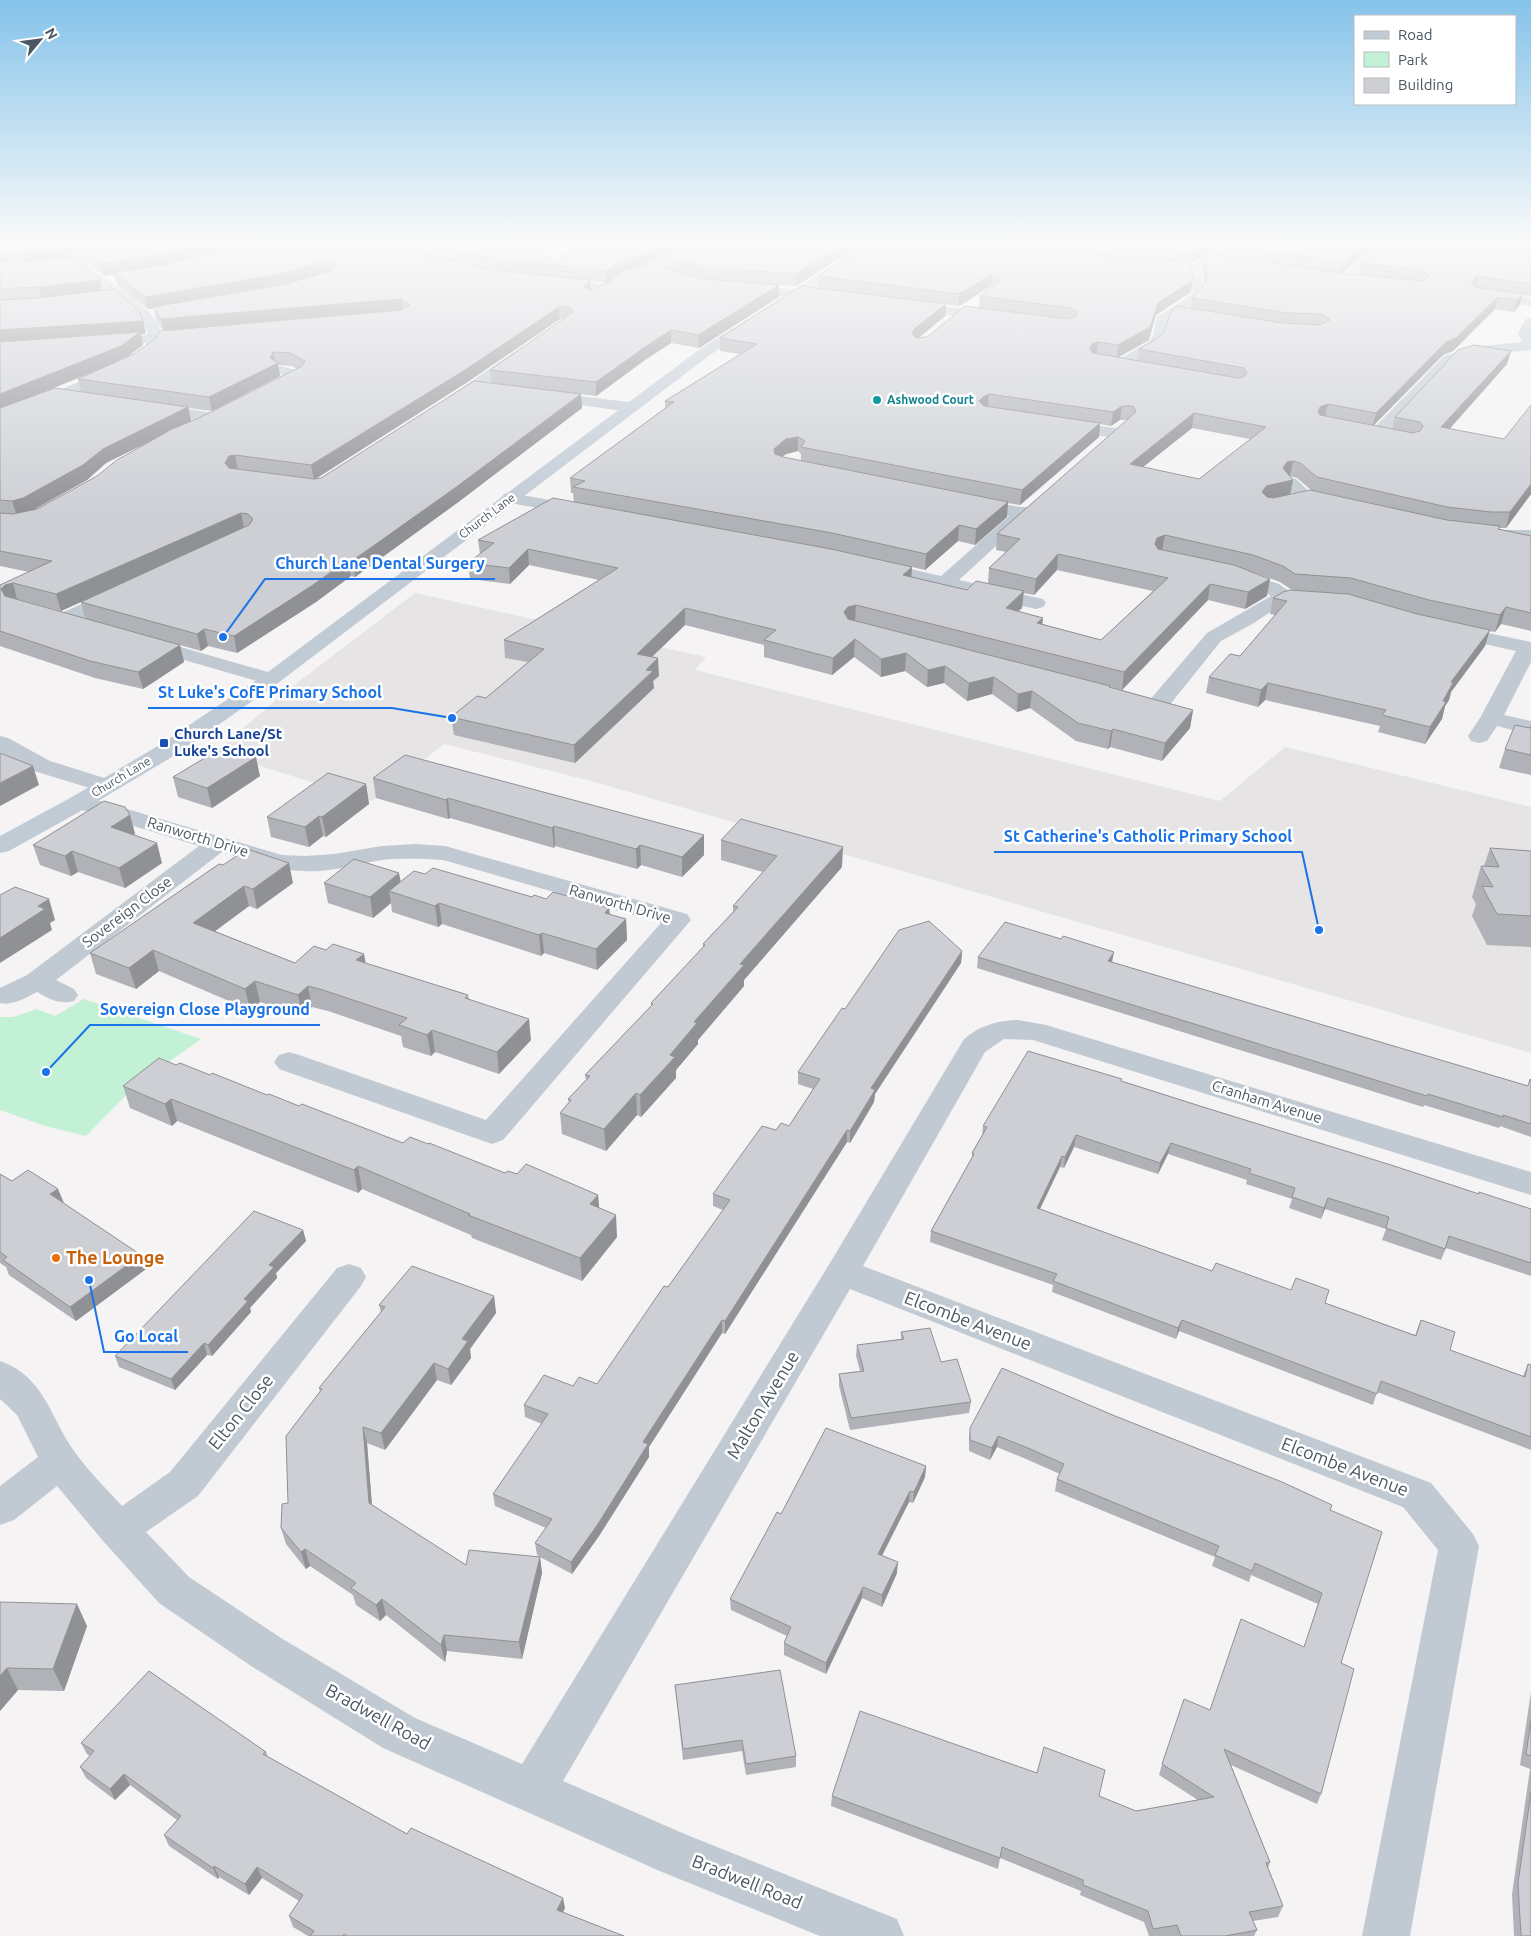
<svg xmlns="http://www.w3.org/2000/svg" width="1531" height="1936" font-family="Ubuntu,sans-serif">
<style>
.education{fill:#e6e4e5}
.green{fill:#c3f1d5}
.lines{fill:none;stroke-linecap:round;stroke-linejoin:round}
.street{fill:#c1cad2;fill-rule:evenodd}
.secondary{fill:#c1cbd6;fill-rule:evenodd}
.wall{fill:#b0b2b7;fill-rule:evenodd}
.shaded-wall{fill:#909195}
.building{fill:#cdcfd5;stroke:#909195;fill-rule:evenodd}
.culture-dot{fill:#0f9aa8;stroke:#fff;stroke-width:2}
.transit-dot{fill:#1a4fb4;stroke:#fff;stroke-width:2}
.food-dot{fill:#e8710a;stroke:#fff;stroke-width:2}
.labels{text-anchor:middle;stroke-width:5;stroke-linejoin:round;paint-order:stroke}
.far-culture-label{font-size:12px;font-weight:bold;fill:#0d838f;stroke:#fff;text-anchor:start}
.far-street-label{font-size:12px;fill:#4a5661;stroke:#fff}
.transit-label{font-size:15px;font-weight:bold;fill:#164399;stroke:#fff;text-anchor:start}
.street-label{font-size:15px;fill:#4a5661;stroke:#fff}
.near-food-label{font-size:18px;font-weight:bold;fill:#c56008;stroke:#fff;text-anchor:start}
.near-street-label{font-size:18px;fill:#4a5661;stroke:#fff}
.leader{fill:none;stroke:#1a73e8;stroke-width:2}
.callout-dot{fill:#1a73e8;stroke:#fff;stroke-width:2}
.callout-label{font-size:16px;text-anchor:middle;font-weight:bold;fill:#1a73e8;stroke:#fff;stroke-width:5;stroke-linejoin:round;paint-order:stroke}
</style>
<rect width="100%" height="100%" fill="#f5f3f3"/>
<path class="education" d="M415 593 706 657 695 670 1220 801 1285 747 1531 807V1053L591 781 444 744 372 801 216 752 284 693Z"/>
<path class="green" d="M84 999 201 1039 135 1086 86 1136 45 1126 0 1110V1017H13L37 1009 55 1016Z"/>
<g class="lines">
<g class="street">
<path d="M76 244H88L85 263C107 283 154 304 162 333L192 331 199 335 197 338 162 342 153 354 148 355 141 351 147 343 101 345 99 342 101 339 148 334V332C135 306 77 279 73 263 71 257 75 250 76 244Z"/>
<path d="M693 244H708L625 284 621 285 615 281 617 278Z"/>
<path d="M1225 244H1239L1200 270 1205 292 1203 297 1168 322C1167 330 1167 337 1162 344 1157 352 1123 370 1114 368L1112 365 1114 362 1150 341 1153 335 1157 317 1191 295 1193 292 1188 269 1190 266Z"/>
<path d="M1379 245 1383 247 1385 249 1383 251 1349 283H1341L1339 280 1341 277 1375 247Z"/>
<path d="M554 279 609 285 615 289 609 293 550 286 548 283 550 280Z"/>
<path d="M742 285 826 292 832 296 826 300 738 292 736 289 738 286Z"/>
<path d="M1485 291 1531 298V306L1481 298 1479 295 1481 292Z"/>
<path d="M909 302 995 313 1002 317 995 321 904 309 903 306Z"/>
<path d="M1531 318V350L1475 355 1454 362 1383 437H1371L1369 434 1371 431 1444 356 1473 347 1522 342 1518 333 1526 319Z"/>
<path d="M521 350 526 351 528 354 526 357 454 406H444L441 403 444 400 516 351Z"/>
<path d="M281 366 303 372 305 375 279 391H269L267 388 286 376 276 373 274 370 276 367Z"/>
<path d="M113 367 118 368 120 371 118 374 63 399 0 422V412L53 393Z"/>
<path d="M543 392 630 402 635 404 638 407 635 410 630 412 538 399 536 396 538 393Z"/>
<path d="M153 404 214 413 219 415 222 418 219 421 214 423 148 412 145 409 148 406Z"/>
<path d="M1064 421 1115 428 1121 430 1123 433 1121 436 1115 438 1058 429 1056 426 1058 423Z"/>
<path d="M1290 478 1296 479 1316 498 1313 502C1301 505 1285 512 1273 509L1270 505 1273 501 1295 496 1282 483 1284 479Z"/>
<path d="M510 493 579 505 585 506 588 510 585 514 579 515 504 502 501 498 504 494Z"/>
<path d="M971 498 1020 507H1031L1034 511 959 580 1043 599 1046 603 1043 607 1036 609 876 573 869 571 867 567 869 563 876 561 941 576 1009 516 965 507 962 503 965 499Z"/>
<path d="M1489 530H1531V540L1483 539 1480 535 1483 531Z"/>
<path d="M1233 569 1279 584 1290 592 1324 594 1327 598 1324 602 1287 604 1279 606 1254 623 1221 641 1164 712 1156 714 1148 712 1145 707 1148 702 1207 633 1271 596 1265 592 1226 579 1224 575 1226 571Z"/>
<path d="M117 588 124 590 127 594 124 598 71 623 64 625 57 623 54 619 57 615Z"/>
<path d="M1451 625 1531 642V662L1504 715 1531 721V735L1497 726 1487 741 1479 743 1471 741 1468 736 1480 718 1516 651 1444 635 1441 631 1444 627Z"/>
<path d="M146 637 278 675 282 679 278 683 271 685 139 647 136 643 139 639Z"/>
<path d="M0 736 8 738 50 761 114 781 118 786 114 791 106 793 34 771 0 752Z"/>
<path d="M80 795 282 855 305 856 334 854 382 846 415 844 445 846 687 914 691 920 503 1140 492 1144 279 1069 274 1062 279 1055 289 1052 299 1055 486 1120 661 923 443 860C423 859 403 858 382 860 356 864 330 873 303 871 275 870 249 861 222 852L56 980 74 989 78 995 74 1001C59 1005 50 999 37 992 25 998 13 1006 0 1003V988L27 975 199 846 72 807 68 802 72 797Z"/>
<path d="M1018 1020 1046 1025 1531 1172V1195L1033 1040 1004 1039 985 1052 863 1266 1431 1483 1473 1534 1479 1546 1410 1936H1362L1438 1550 1403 1507 850 1289 563 1781 687 1835 897 1919 904 1936H820L662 1872 383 1748 251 1666 159 1603 104 1542 57 1486 14 1520 0 1525V1486L38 1457 17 1415 0 1399V1361C44 1376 50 1417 74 1451 87 1470 106 1488 122 1506L170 1472 337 1268 349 1264 361 1268 366 1277 361 1286 198 1496 146 1532 189 1577 281 1638 415 1718 522 1764 830 1263 964 1039C979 1026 998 1020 1018 1020Z"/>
</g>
<path class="secondary" d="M862 244H875L852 264 710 355 278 683 177 754 88 807 9 851 0 853V836L72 797 161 744 264 675 700 349 844 258Z"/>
</g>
<g class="wall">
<path d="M0 244 72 258 100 280 102 290 143 321 146 333 141 334 143 345 126 358 134 354 155 339 163 331 156 319 154 308 148 309 117 285 114 274 104 276 87 262 84 251 85 244H546L543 246 552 261 689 244 643 265 623 272 606 283 590 281V291H591L664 268V257L690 244H859L843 256 796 286 779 285V297L699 348 671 343 645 360 596 396 581 394 582 408 457 503 355 577 351 576 316 602 237 653 208 646 201 651 180 645 184 662 143 689 95 678 0 646V585L29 572 0 566ZM560 319H563L490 370 491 383 321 478H316L466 383ZM278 365 292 366 297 369 199 418 186 423 191 421 189 408 212 411 280 376ZM108 366 78 379 81 392 46 391ZM144 444 97 476 37 509 34 510 87 480 106 463ZM17 599 61 611 81 602 85 619Z"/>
<path d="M865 244H1222L1192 263H1189L1191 292 1156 315 1149 340 1118 357 1138 360 1139 349 1155 340 1190 309 1192 298 1205 285 1202 271 1204 259 1224 256 1226 245 1228 244H1531V295L1530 296 1522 295 1519 306 1514 312 1495 309 1453 351 1443 355 1374 425 1392 429 1395 417 1507 364 1449 429 1531 494 1506 528H1500L1499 529 1531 536V631L1501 624 1495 632 1489 631 1485 646 1451 692 1449 700 1445 706 1442 719 1425 744 1378 732 1380 726 1265 700 1258 707 1206 693 1209 677 1240 656 1275 615 1270 614 1273 598 1292 590 1280 582 1253 572 1267 596 1245 609 1208 600 1122 690 1110 687 1193 710 1190 728 1162 761 1110 747 1108 749 1076 741 1030 708 1017 712 992 694 967 701 944 683 927 687 905 671 881 677 854 657 832 675 764 657V645L685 625 652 657 659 676 653 681 654 688 575 763 454 735 451 717 486 698 528 662 505 658 504 640 599 580 529 565 510 584 470 579 468 563 480 554 478 540 574 502 573 493H571L570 478 665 408V401L740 354 720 351V338L818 288V276L854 254ZM1382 245 1362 264 1359 275 1342 273 1374 246ZM991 286 992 287 980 296 979 308 927 337 919 338 945 316 946 304 959 306ZM1120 420H1127L997 534 996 550 1006 552 989 568 988 583 967 590 911 577 912 567 925 570 958 541 975 545 1007 517 1008 503 1020 505 1099 437 1100 424 1111 426ZM1192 428 1250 439 1199 479 1143 467ZM798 451 801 454V461L782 457 786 454ZM1290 476 1297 478 1311 490 1291 494 1293 480ZM1057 570 1153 591 1101 640 1042 624 1043 618 1018 611 1022 608 1023 593 1034 595Z"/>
<path d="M1531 726V775L1499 768 1505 749Z"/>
<path d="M260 776 212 808 178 797 173 777Z"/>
<path d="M373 778 704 855 682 877 641 865 637 869 555 846 554 848 450 818 448 819 376 798Z"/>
<path d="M366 784 369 804 326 837 323 836 309 847 271 837 267 817Z"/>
<path d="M130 815 135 834 134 835 162 863 125 888 78 872 71 876 40 865 33 845Z"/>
<path d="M721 840 842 867 744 980V986L698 1040V1044L676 1070V1078L641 1117 637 1115 606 1151 562 1134 560 1113 569 1103 568 1099 586 1080 585 1075 651 1006V1003L703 948V944L733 912V906L763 872 721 860Z"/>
<path d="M1490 848 1531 851V947L1487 945 1472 916 1476 904 1472 897 1481 866H1484Z"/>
<path d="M219 864 293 883 257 909 249 906 215 931 295 963H365L468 995 469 999 531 1040 499 1074 435 1052 431 1056 403 1047 401 1036 328 1011 312 1007 302 1016 260 1002 250 1010 159 971 136 989 96 974 90 953Z"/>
<path d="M425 874 532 897 609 908 610 915 626 919 627 940 597 970 544 953 541 956 442 924 438 927 392 912 391 903 373 918 328 903 324 883 401 881Z"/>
<path d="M1061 939 1112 962 1528 1086 1531 1080V1137L1500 1126 1499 1128 1424 1105 1423 1107 977 968 978 957Z"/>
<path d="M962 951 961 963 875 1094 874 1102 850 1143 847 1142 725 1334 722 1333 649 1447V1457L599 1536 572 1574 540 1557 542 1573 522 1659 447 1651 445 1662 386 1615 380 1621 356 1605 353 1595 310 1566 306 1569 286 1544 281 1528 320 1392 319 1388 381 1312 379 1305 494 1296 496 1313 470 1349 471 1358 451 1385 437 1380 385 1450 367 1443 372 1505 466 1565 539 1556 537 1555 535 1543 546 1528 495 1506 493 1494 542 1424 525 1417 524 1405 573 1386 597 1384 668 1287 723 1210 713 1206V1194L776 1130 789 1126 813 1089 798 1084V1072L845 1009Z"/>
<path d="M176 1065 210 1075 299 1106 403 1143 428 1144 505 1173 517 1174 598 1195 599 1208 617 1237 582 1281 472 1238 471 1235 362 1189 358 1193 177 1121 172 1126 130 1108 123 1086Z"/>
<path d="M1122 1081 1478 1194 1531 1209V1276L1446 1248 1441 1260 1382 1240 1386 1229 1325 1209 1321 1219 1289 1208 1292 1199 1246 1184 1247 1180 1168 1154 1158 1174 1074 1147 1064 1168 1060 1167 1040 1209 1212 1271 1325 1303 1415 1335 1421 1320 1450 1350 1523 1376 1528 1364 1531 1365V1450L1377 1392 1373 1405 1179 1331 1176 1339 1052 1292 1053 1285 930 1242 931 1231 972 1158V1153L982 1136 983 1126Z"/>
<path d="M0 1174 12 1181 63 1203 146 1269 76 1321 9 1275 6 1267 0 1263Z"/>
<path d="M303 1230 306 1241 276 1273 277 1278 250 1308 251 1312 212 1356 207 1355 175 1390 119 1367 115 1356Z"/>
<path d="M901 1332 941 1362 971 1402 969 1413 850 1430 839 1386V1374L860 1371 856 1356 857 1345 901 1339Z"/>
<path d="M970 1428 1330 1510 1341 1663 1321 1794 1317 1804 1231 1765 1270 1862 1268 1868 1283 1906 1278 1917 1253 1921 1257 1930 1254 1936H1149L1144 1922 1080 1895 1081 1891 1000 1858 998 1869 831 1806 832 1796H1099L1136 1811 1198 1800 1159 1775 1162 1764 1210 1710 1304 1647 1318 1604 1251 1575 1249 1582 1212 1566 1215 1557 1055 1491 1057 1479 1060 1474 1026 1459 997 1447 990 1460 969 1451V1439Z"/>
<path d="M926 1466 925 1477 913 1503 909 1502 882 1556 897 1573 882 1607 862 1598 826 1674 784 1655V1643L787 1636 731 1610 730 1599 781 1514Z"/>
<path d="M0 1602 87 1626 64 1691 18 1690 0 1711Z"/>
<path d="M675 1685 796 1756V1767L746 1775 742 1751 683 1760Z"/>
<path d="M1531 1692V1936H1514L1512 1894 1530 1769 1520 1765Z"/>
<path d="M81 1743 266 1752 268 1757 407 1834 565 1908 563 1912 624 1936H308L293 1927 289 1916 299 1901 262 1878 249 1895 219 1877 218 1879 169 1846 164 1835 177 1820 130 1785 115 1800 86 1778 80 1767 90 1756 87 1754Z"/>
</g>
<g class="shaded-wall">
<path d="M70 244H76L71 259 28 263 25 252Z"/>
<path d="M202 244H236L237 247 166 265 104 276 101 264Z"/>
<path d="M664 244H689L643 265 623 272 606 283 605 271 623 260Z"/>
<path d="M845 244H859L843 256 796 286V274Z"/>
<path d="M1001 244H1021L1020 249 1001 253 1000 246Z"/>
<path d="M1205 244H1222L1192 263 1193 252Z"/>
<path d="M1365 244H1374V246L1341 274 1344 262Z"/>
<path d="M3 251 6 262 0 266V253Z"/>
<path d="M328 260 329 271 287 285 148 309 145 297Z"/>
<path d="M992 274 991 286 959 306V294Z"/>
<path d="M1478 276 1475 288 1471 282Z"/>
<path d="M100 280 102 292 42 299 39 287Z"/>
<path d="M590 280 591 292 584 286Z"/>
<path d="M1193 280 1191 292 1156 315 1149 340 1117 358 1118 345 1158 303Z"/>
<path d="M779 285V297L699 348 698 335Z"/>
<path d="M1523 294 1519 306 1514 312 1517 300Z"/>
<path d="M1498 297 1495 309 1453 351 1443 355 1372 427 1376 413 1446 342Z"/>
<path d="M401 299 403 311 164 332 161 319Z"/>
<path d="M946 304 945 316 913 342 912 334 914 329Z"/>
<path d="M559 307 560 319 466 383 314 480 311 465Z"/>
<path d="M143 321 146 333 141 334 143 345 124 359 0 410V330Z"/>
<path d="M671 330V343L645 360 596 396V382L645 347Z"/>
<path d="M1098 342 1097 355 1090 357V349L1092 344Z"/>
<path d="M1511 351 1507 364 1438 442 1441 427Z"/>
<path d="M273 352 276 364 278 363 280 376 212 411 209 397 270 358Z"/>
<path d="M581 394 582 408 457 503 355 577 352 561Z"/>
<path d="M989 394 988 408 982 411 979 401 983 397Z"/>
<path d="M1328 404 1325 418 1317 421 1318 412 1320 407Z"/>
<path d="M1122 406 1120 420 1111 426 1113 412Z"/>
<path d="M188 407 191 421 106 463 87 480 27 513 17 516 12 501 103 449Z"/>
<path d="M1194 413 1192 428 1128 479 1130 464Z"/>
<path d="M1100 423 1099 437 1020 505 1022 490Z"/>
<path d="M798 437V451L786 454 774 464V449L786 439Z"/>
<path d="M235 455 238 470 232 471 225 463 229 456Z"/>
<path d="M1293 461 1290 476 1293 480 1290 495 1264 501 1262 492 1283 468 1287 462Z"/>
<path d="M1531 484V494L1506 528 1510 512Z"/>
<path d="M1008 502 1007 517 975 545 976 529Z"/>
<path d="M241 513 244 528 61 611 56 594Z"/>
<path d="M959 525 958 541 925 570 926 554Z"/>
<path d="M1165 535 1162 551 1154 554 1155 544 1157 538Z"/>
<path d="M528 549 529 565 510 584 509 568Z"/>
<path d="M1058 554 1057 570 1034 595 1036 579Z"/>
<path d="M348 560 351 576 316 602 237 653 234 636Z"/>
<path d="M912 567 911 583 903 575Z"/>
<path d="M1270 579 1267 596 1245 609 1248 592Z"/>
<path d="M13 583 17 599 9 601 6 606 1 589 5 585Z"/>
<path d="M1210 584 1208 600 1122 690 1124 672Z"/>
<path d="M1024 591 1022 608 1004 625 1006 608Z"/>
<path d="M856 605 855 622 847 624 844 612 848 607Z"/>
<path d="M1506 607 1501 624 1495 632 1500 615Z"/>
<path d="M685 608V625L637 671V654Z"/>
<path d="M1043 618 1041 635 1037 623Z"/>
<path d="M204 629 208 646 201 651 197 634Z"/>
<path d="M1490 630 1485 646 1451 692 1449 700 1445 706 1442 719 1425 744 1430 727 1443 701 1451 682Z"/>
<path d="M855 639 854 657 832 675 833 658Z"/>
<path d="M180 645 184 662 143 689 138 672Z"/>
<path d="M906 653 905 671 881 677V659Z"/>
<path d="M658 658 659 676 653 681 654 688 575 763 574 745 646 670Z"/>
<path d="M945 666 944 683 927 687 928 670Z"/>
<path d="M994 677 992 694 967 701 969 683Z"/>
<path d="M1268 683 1265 700 1258 707 1261 690Z"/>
<path d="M1032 691 1030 708 1017 712 1018 694Z"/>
<path d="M1193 710 1190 728 1162 761 1165 743Z"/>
<path d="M1113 729 1110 747 1108 749 1111 731Z"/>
<path d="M256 757 260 776 212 808 207 788Z"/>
<path d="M33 766 39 785 0 806V783Z"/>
<path d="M366 784 369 804 326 837 322 817Z"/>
<path d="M448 798 450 818 448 819 446 800Z"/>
<path d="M130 815 135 834 116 847 111 827Z"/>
<path d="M319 816 323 836 309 847 305 827Z"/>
<path d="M554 826 555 846 554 848 552 828Z"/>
<path d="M704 835V855L682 877V857Z"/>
<path d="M157 843 162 863 125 888 119 868Z"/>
<path d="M640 845 641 865 637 869 636 849Z"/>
<path d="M843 847 842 867 744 980V986L698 1040V1044L676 1070V1078L641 1117 640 1095 694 1022 740 964Z"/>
<path d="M72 851 78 872 71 876 65 856Z"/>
<path d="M289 863 293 883 257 909 253 889Z"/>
<path d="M399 873 403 893 389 891 391 903 373 918 370 897Z"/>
<path d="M244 886 249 906 199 943 193 923Z"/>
<path d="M49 899 55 920 50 923 52 930 0 963V938L38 906Z"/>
<path d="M439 903 442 924 438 927 435 906Z"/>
<path d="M609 908 611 929 605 913Z"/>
<path d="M626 919 627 940 597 970 596 949Z"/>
<path d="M542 933 544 953 541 956 539 935Z"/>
<path d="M153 950 159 971 136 989 129 968Z"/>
<path d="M962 951 961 963 875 1094 874 1102 850 1143V1131L871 1088Z"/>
<path d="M1114 952 1112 962 1108 961Z"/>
<path d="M364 954 368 975 356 960Z"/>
<path d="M255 981 260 1002 250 1010 245 989Z"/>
<path d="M308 986 312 1007 302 1016 298 995Z"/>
<path d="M529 1019 531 1040 499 1074 497 1052Z"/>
<path d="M432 1030 435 1052 431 1056 427 1035Z"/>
<path d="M636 1093 637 1115 606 1151 604 1129Z"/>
<path d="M171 1099 177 1121 172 1126 165 1104Z"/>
<path d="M847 1130V1142L725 1334V1321Z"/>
<path d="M1076 1135 1074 1147 1064 1168 1065 1157Z"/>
<path d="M1171 1143 1168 1154 1158 1174 1160 1163Z"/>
<path d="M1062 1156 1060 1167 1035 1219 1037 1208Z"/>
<path d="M358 1166 362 1189 358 1193 354 1170Z"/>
<path d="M58 1189 64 1203 50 1194Z"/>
<path d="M598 1195 600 1217 590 1204Z"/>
<path d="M1328 1198 1325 1209 1321 1219 1324 1208Z"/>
<path d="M616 1215 617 1237 582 1281 580 1258Z"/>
<path d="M303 1230 306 1241 276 1273 277 1278 250 1308 251 1312 212 1356 208 1345 244 1299 269 1265Z"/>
<path d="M141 1255 146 1269 76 1321 70 1307Z"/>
<path d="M494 1296 496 1313 470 1349 471 1358 451 1385 448 1369 462 1339Z"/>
<path d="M722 1320V1333L649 1447V1457L599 1536 572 1574 571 1562 643 1442Z"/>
<path d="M1182 1320 1179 1331 1176 1339 1178 1328Z"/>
<path d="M204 1343 207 1355 175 1390 171 1379Z"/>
<path d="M434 1363 437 1380 385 1450 381 1433Z"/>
<path d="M363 1427 367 1443 373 1519 369 1503Z"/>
<path d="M998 1436 997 1447 990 1460 992 1448Z"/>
<path d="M926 1466 925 1477 913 1503 914 1492Z"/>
<path d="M910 1491 909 1502 877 1565 878 1554Z"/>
<path d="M305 1549 310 1566 306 1569 301 1552Z"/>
<path d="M540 1557 542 1573 522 1659 519 1642Z"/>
<path d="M898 1562 897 1573 882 1607V1595Z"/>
<path d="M863 1587 862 1598 826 1674V1663Z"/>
<path d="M382 1599 386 1615 380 1621 376 1605Z"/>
<path d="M77 1604 87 1626 64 1691 53 1669Z"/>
<path d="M444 1635 447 1651 445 1662 441 1645Z"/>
<path d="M7 1668 18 1690 0 1711V1676Z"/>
<path d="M124 1774 130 1785 115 1800 110 1789Z"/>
<path d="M214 1866 219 1877 218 1879 213 1868Z"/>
<path d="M257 1867 262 1878 249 1895 245 1884Z"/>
<path d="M563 1898 565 1908 559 1920 557 1910Z"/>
</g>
<g class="building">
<path d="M0 244H70L69 248 25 252 3 251 0 253Z"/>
<path d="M85 244H202L163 254 101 264 84 251Z"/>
<path d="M241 244H374L493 270 590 280 584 286 591 291 632 270 649 264 703 279 779 285 698 335 671 330 645 347 596 382 490 370 573 312 570 307H559L465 370 311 465 235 455 229 456 225 463 229 468 314 479 321 478 474 381 581 394 455 488 352 561 348 560 313 585 234 636 204 629 197 634 81 602 249 525 253 519 248 514 241 513 56 594 13 583 5 585 1 589 5 596 180 645 138 672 90 661 0 631V585L52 561 0 551V513L13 514 37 509 97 476 117 460 172 429 199 418 302 366 305 361 290 353 273 352 270 358 278 363 209 397 78 379 134 354 155 339 160 331 402 310 410 305 401 299 161 319 153 307 287 284 333 270 336 265 328 260 285 273 145 297 114 273 164 265 239 246Z"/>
<path d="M424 244H541L552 261 585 244H664L643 254 623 260 605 271 494 258Z"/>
<path d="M690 244H845L796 274 704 267 664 257Z"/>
<path d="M865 244H1001L1000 246 1008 251 1021 249 1189 262 1193 280 1158 303 1150 327 1118 345 1098 342 1092 344 1090 349 1093 353 1238 378 1244 377 1247 373 1244 368 1139 349 1155 340 1164 332 1172 310 1177 306 1282 323 1320 325 1330 320 1322 314 1286 313 1192 298 1206 283 1207 273 1204 259 1212 254 1338 273 1422 281 1430 276 1422 269 1362 264 1383 244H1531V284L1478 276 1471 282 1475 287 1523 294 1517 300 1498 297 1456 338 1446 342 1376 413 1328 404 1320 407 1318 412 1320 415 1413 433 1420 431 1423 426 1420 422 1395 417 1458 350 1474 345 1511 351 1441 427 1504 439 1531 405V484L1510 512H1491L1447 507 1317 477 1300 463 1293 461 1287 462 1283 468 1293 480 1266 486 1262 492 1267 497 1273 498 1310 490 1447 520 1500 526 1498 529 1531 536V613L1506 607 1500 615 1429 600 1351 578 1295 574 1283 566 1253 555 1165 535 1157 538 1155 544 1158 549 1234 565 1270 579 1248 592 1210 584 1124 672 856 605 848 607 844 612 848 619 1110 686 1109 687 1193 710 1165 743 1113 729 1111 731 1078 723 1032 691 1018 694 994 677 969 683 945 666 928 670 906 653 881 659 855 639 833 658 764 640 776 630 685 608 637 654 658 658 646 670 653 671 574 745 451 717 477 696 486 698 544 649 504 640 618 568 528 549 509 568 468 563 494 543 478 540 553 498 831 549 912 567 903 575 967 590 976 581 1024 591 1006 608 1043 618 1037 623 1101 640 1168 578 1058 554 1036 579 989 568 1020 539 997 534 1136 412 1133 406H1122L1113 412 989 394 983 397 979 401 984 406 1100 423 1022 490 801 447 805 441 798 437 786 439 774 449 775 454 783 457 1008 502 976 529 959 525 926 554 832 533 573 487 585 481 570 478 674 402 665 401 757 344 720 338 802 286 946 304 914 329 912 334 916 338 927 337 965 306 1069 319 1077 315V312L1070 308 980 296 1000 281 998 276 992 274 959 294 818 276 854 254ZM1194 413 1266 427 1199 479 1130 464Z"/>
<path d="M1098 244H1205L1193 252Z"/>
<path d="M1228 244H1365L1344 262 1226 245Z"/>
<path d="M73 258 100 280 39 287 0 289V260L2 261 11 262Z"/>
<path d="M114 289 139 311 143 321 0 330V300L39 298Z"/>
<path d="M140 332 121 346 0 394V342Z"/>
<path d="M55 388 188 407 103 449 83 465 23 498 12 501 0 500V408Z"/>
<path d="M1290 590 1348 594 1417 614 1490 630 1451 682 1453 683 1443 701 1446 702 1430 727 1382 715 1386 710 1268 683 1261 690 1209 677 1230 654 1240 656 1287 601 1273 598 1283 592Z"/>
<path d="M1515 725 1530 728 1531 726V755L1505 749Z"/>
<path d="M223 747 256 757 207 788 173 777Z"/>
<path d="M0 753 33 766 0 783Z"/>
<path d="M405 755 704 835 682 857 640 845 636 849 554 826 552 828 448 798 446 800 373 778Z"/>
<path d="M328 773 366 784 322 817 319 816 305 827 267 817Z"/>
<path d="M104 801 125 807 130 815 111 827 157 843 119 868 72 851 65 856 33 845Z"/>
<path d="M741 819 843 847 740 964 744 965 694 1022 697 1023 670 1055 675 1057 640 1095 636 1093 604 1129 560 1113 571 1100 568 1099 590 1076 585 1075 653 1004 651 1003 705 945 703 944 738 907 733 906 777 856 721 840Z"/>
<path d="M1490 848 1531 851V916L1497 914 1482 886 1493 887 1481 866 1499 867Z"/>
<path d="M247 849 289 863 253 889 244 886 193 923 295 963 314 946 326 950 333 944 364 954 356 960 468 995 465 998 529 1019 497 1052 432 1030 427 1035 399 1025 407 1018 323 990 308 986 298 995 255 981 245 989 153 950 129 968 90 953 219 864 223 865Z"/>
<path d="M354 859 399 873 370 897 324 883Z"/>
<path d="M433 868 532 897 534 895 546 899 553 892 609 908 605 913 626 919 596 949 542 933 539 935 439 903 435 906 389 891 414 871 425 874Z"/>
<path d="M15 887 49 899 38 906 45 909 0 938V895Z"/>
<path d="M929 921 962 951 871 1088 875 1090 850 1131 847 1130 725 1321 722 1320 643 1442 648 1444 598 1524 571 1562 535 1543 552 1519 493 1494 548 1414 524 1405 544 1375 573 1386 579 1377 597 1384 664 1286 668 1287 730 1200 713 1194 762 1126 776 1130 781 1123 789 1126 820 1079 798 1072 842 1008 845 1009 899 930Z"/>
<path d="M1005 922 1061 939 1063 936 1114 952 1108 961 1528 1086 1530 1079 1531 1080V1124L1503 1115V1117L1428 1094 1427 1096 978 957Z"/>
<path d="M1028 1051 1122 1079 1121 1081 1203 1107 1391 1165 1479 1194V1192L1531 1209V1263L1449 1236 1445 1249 1386 1228 1389 1217 1328 1198 1324 1208 1292 1197 1295 1188 1249 1173 1251 1169 1171 1143 1160 1163 1076 1135 1065 1157 1062 1156 1037 1208 1212 1271 1216 1263 1291 1290 1296 1278 1329 1290 1325 1303 1416 1336 1421 1320 1455 1332 1450 1350 1525 1377 1528 1364 1531 1365V1437L1381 1381 1377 1394 1182 1320 1178 1328 1053 1281 1057 1274 931 1231 974 1154 972 1153 987 1127 983 1126Z"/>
<path d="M159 1058 176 1065 180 1063 210 1075 212 1073 267 1095 269 1094 299 1106 302 1104 403 1143 410 1137 428 1144 429 1143 505 1173 508 1171 517 1174 526 1164 598 1195 590 1204 616 1215 580 1258 468 1215 470 1214 358 1166 354 1170 171 1099 165 1104 123 1086Z"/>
<path d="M28 1170 58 1189 50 1194 141 1255 70 1307 3 1260 7 1257 0 1252V1174L12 1181Z"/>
<path d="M254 1211 303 1230 269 1265 274 1267 244 1299 248 1301 208 1345 204 1343 171 1379 115 1356Z"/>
<path d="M412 1266 494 1296 462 1339 468 1341 448 1369 434 1363 381 1433 363 1427 369 1503 466 1565 469 1550 540 1557 519 1642 444 1635 441 1645 382 1599 376 1605 351 1588 356 1583 305 1549 301 1552 281 1528 282 1504 288 1503 286 1436 322 1389 319 1388 385 1307 379 1305Z"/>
<path d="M930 1328 941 1362 957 1359 971 1402 851 1418 839 1374 864 1371 857 1345 904 1339 901 1332Z"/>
<path d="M1002 1368 1115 1416 1282 1482 1332 1505 1330 1510 1382 1532 1341 1663 1354 1669 1321 1794 1224 1749 1270 1862 1266 1863 1283 1906 1249 1912 1257 1930 1225 1936H1181L1177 1925 1153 1929 1148 1911 1083 1885V1880L1002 1847 1000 1858 832 1796 860 1711 1037 1773 1044 1747 1105 1770 1099 1796 1136 1811 1214 1797 1162 1764 1184 1699 1210 1710 1241 1619 1304 1647 1322 1593 1255 1563 1252 1571 1215 1555 1219 1546 1057 1479 1064 1464 1028 1448 998 1436 992 1448 970 1440V1428Z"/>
<path d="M826 1428 926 1466 914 1492 910 1491 878 1554 898 1562 882 1595 863 1587 826 1663 784 1643 791 1627 730 1599 777 1512 781 1514Z"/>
<path d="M0 1602 77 1604 53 1669 7 1668 0 1676Z"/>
<path d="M780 1670 796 1756 746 1764 742 1740 683 1749 675 1685Z"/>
<path d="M149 1671 266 1752 263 1754 407 1834 411 1828 563 1898 557 1910 624 1936H347L344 1934 343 1936H310L314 1931 289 1916 303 1895 257 1867 245 1884 214 1866 213 1868 164 1835 181 1816 124 1774 110 1789 80 1767 94 1751 81 1743Z"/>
<path d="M1531 1721V1756L1526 1754Z"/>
<path d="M1531 1792V1936H1521L1518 1883Z"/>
</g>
<linearGradient id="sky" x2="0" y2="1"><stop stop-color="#85c3ea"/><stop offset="0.47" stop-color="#fafafa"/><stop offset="1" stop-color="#fafafa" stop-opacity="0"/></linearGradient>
<rect width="1531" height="515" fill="url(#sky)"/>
<circle class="culture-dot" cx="877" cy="400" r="5"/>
<rect class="transit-dot" x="159" y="738" width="10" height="10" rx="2.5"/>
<circle class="food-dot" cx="56" cy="1258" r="5"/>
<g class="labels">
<g class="far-culture-label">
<text x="887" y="404">Ashwood Court</text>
</g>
<g class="far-street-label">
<text transform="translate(487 516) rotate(-37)" y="4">Church Lane</text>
<text transform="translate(121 777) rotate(-31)" y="4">Church Lane</text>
</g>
<g class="transit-label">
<text x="174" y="739">Church Lane/St<tspan x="174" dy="17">Luke's School</tspan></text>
</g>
<g class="street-label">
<text transform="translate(198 837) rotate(17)" y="5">Ranworth Drive</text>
<text transform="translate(620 904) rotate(16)" y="5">Ranworth Drive</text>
<text transform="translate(127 912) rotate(-37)" y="5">Sovereign Close</text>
<text transform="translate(1267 1102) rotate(17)" y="5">Cranham Avenue</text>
</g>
<g class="near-food-label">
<text x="66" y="1264">The Lounge</text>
</g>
<g class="near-street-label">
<text transform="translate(968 1321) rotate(21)" y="6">Elcombe Avenue</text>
<text transform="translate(763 1405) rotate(-59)" y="6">Malton Avenue</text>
<text transform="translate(241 1412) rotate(-51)" y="6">Elton Close</text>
<text transform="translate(1345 1467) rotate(21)" y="6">Elcombe Avenue</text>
<text transform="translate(378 1717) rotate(29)" y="6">Bradwell Road</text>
<text transform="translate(747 1882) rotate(22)" y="6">Bradwell Road</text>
</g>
</g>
<path class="leader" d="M223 637L265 579H495M452 718L392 708H148M1319 930L1302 852H994M46 1072L90 1025H320M89 1280L104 1352H188"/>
<g class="callout-dot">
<circle cx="223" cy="637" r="5"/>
<circle cx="452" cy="718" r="5"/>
<circle cx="1319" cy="930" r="5"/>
<circle cx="46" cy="1072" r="5"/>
<circle cx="89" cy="1280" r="5"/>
</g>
<g class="callout-label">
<text x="380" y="569">Church Lane Dental Surgery</text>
<text x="270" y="698">St Luke's CofE Primary School</text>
<text x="1148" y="842">St Catherine's Catholic Primary School</text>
<text x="205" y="1015">Sovereign Close Playground</text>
<text x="146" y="1342">Go Local</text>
</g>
<rect x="1354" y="15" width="162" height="90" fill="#ffffff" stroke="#b7bbc0"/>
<rect x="1364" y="31" width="25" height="8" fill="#c1cbd6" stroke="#b7bbc0"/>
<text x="1398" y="40" font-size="15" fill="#4a5661">Road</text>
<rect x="1364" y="52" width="25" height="15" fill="#c3f1d5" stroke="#b7bbc0"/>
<text x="1398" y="65" font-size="15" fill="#4a5661">Park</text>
<rect x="1364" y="78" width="25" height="15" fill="#cdcfd5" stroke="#b7bbc0"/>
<text x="1398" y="90" font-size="15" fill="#4a5661">Building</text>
<g transform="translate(40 40) rotate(61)" stroke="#ffffff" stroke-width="4" paint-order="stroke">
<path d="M0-4L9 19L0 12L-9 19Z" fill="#4a5661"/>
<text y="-8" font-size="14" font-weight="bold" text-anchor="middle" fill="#4a5661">N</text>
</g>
</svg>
